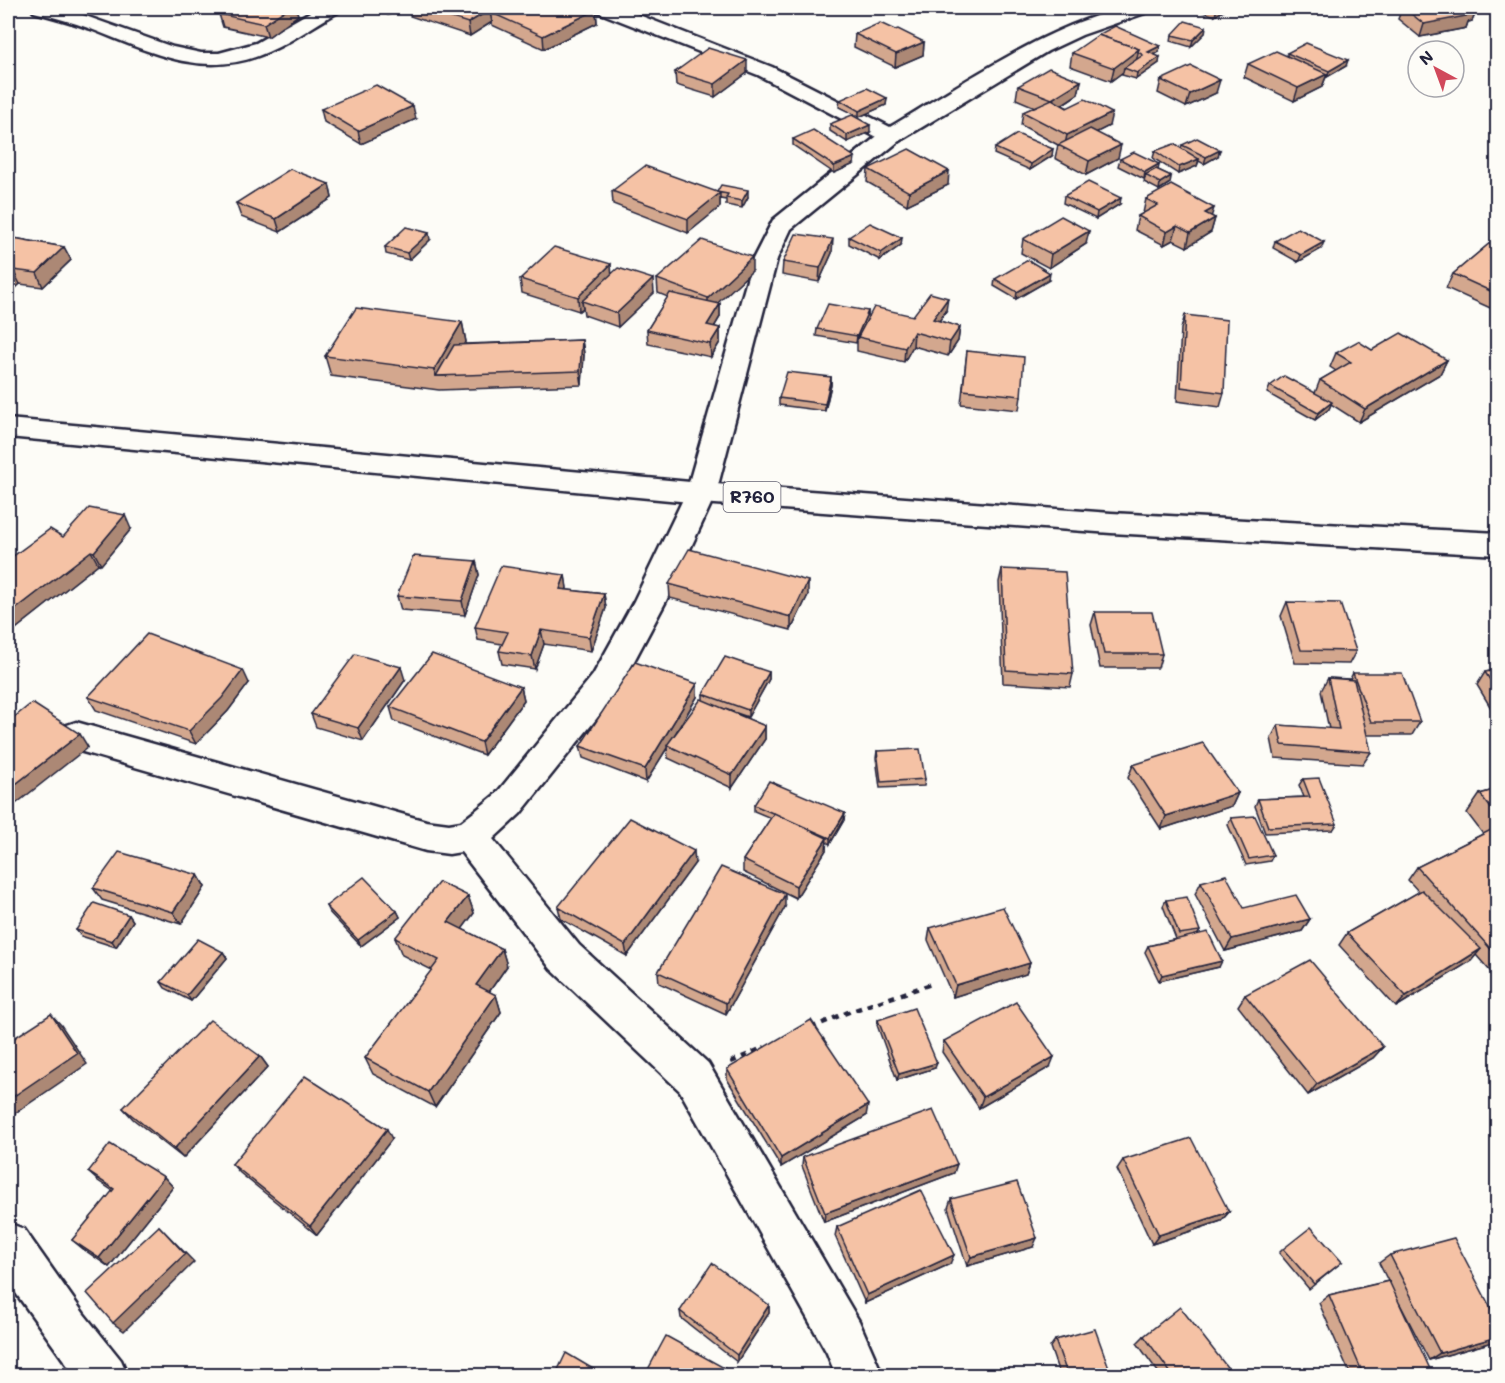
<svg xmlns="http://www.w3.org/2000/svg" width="1505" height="1383" font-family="Mali,sans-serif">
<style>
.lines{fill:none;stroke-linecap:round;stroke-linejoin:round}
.minor-casing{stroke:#22223b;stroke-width:5}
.primary-casing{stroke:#22223b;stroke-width:5}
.path{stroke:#22223b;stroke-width:4.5;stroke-dasharray:6 6;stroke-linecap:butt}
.minor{fill:#fdfcf7;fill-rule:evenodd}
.primary{fill:#fdfcf7;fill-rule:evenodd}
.wall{fill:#d3a78e;stroke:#22223b;stroke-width:1.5}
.shaded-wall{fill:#ac8874;stroke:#22223b;stroke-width:1.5}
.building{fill:#f5c2a5;stroke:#22223b;stroke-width:1.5}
.labels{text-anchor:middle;stroke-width:6;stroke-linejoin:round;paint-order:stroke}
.shield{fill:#fdfcf7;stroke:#646373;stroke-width:1.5}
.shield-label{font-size:18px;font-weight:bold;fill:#22223b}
</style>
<rect width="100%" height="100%" fill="#fdfcf7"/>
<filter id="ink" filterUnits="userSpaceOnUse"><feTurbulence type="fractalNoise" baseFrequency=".0167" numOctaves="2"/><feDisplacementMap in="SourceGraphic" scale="12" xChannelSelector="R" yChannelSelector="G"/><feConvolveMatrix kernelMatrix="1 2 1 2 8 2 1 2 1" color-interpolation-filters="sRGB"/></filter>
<g filter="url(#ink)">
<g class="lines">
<defs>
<g id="minor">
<path d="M31 8H63L173 47 201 53H219L256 43 317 8H341L338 12C311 27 286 46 258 56 198 78 146 50 91 29 72 22 53 17 34 12Z"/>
<path d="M595 8H621L772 67 890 127C951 91 1083 0 1151 8L1148 12 1082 35 1048 51 899 141 791 229 777 259 716 493 666 601 617 693 520 814 493 839 579 945 708 1063 859 1321 883 1376H836L827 1353 680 1091 551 969 461 852 449 854 426 851 76 750 64 746 59 736 64 726 76 722 426 821 449 824 461 822 474 812 496 794 593 675 634 601 686 493 753 259 773 220 876 137 758 75 598 12Z"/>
<path d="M8 1223 24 1229 84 1314 121 1360 128 1376H75L8 1282Z"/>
</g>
<path id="primary" d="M8 419 701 483 1111 513 1498 533V555L1111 533 701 503 8 437Z"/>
</defs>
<use href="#minor" class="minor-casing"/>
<use href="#primary" class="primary-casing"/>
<g class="path">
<path d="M811 1028 846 1013 934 983"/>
<path d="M731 1062 765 1047"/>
</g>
<use href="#minor" class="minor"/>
<use href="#primary" class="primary"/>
</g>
<g class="wall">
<path d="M229 8H296L298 15 268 37 223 27 219 14Z"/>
<path d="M373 8H407L388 15Z"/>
<path d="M409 8H590L596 10 597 23 544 49 492 25V22L470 36 410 16Z"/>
<path d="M1191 8H1228L1215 16Z"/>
<path d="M1389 8H1478L1472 21 1468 22 1466 28 1420 37 1398 19 1401 11Z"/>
<path d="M895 30 924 42 923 55 895 67 854 47 855 34Z"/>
<path d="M1205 33 1191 47 1171 41 1172 35Z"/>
<path d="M1159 52 1154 55 1159 63 1136 79 1122 75 1123 72 1111 81 1070 66 1072 53Z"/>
<path d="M1287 53 1346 66 1327 77H1326L1322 87 1294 101 1244 77 1248 64 1287 56Z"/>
<path d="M675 72 747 73 715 97 676 85Z"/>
<path d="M1161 80 1216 93 1186 107 1158 93Z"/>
<path d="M1081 81 1078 94 1062 105 1109 126 1097 132 1118 158 1086 175 1055 158 1058 145 1021 125 1023 112 1035 107 1016 99 1018 86Z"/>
<path d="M887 98 886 105 859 117 839 107 840 100Z"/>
<path d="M321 109 416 119 361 144 324 122Z"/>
<path d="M830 124 870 132 847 142 830 131Z"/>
<path d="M793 139 854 164 834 173 793 145Z"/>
<path d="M1182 145 1218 156 1204 164 1199 161 1197 166 1178 174 1153 158 1155 151 1181 148Z"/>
<path d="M995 148 1052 156 1030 170 994 154Z"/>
<path d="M1120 159 1159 164 1158 170 1171 176 1170 183 1159 190 1144 182 1145 178 1144 179 1118 166Z"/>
<path d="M868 169 948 185 907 205 867 182Z"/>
<path d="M329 184 332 198 280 232 241 217 236 203Z"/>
<path d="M612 191 717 192 748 197 742 208 726 205V200L720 199V207L688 233 613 204Z"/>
<path d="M1064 196 1120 204 1096 219 1063 203Z"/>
<path d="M1146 199 1212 217 1215 218 1211 232 1187 247 1173 240 1164 245 1135 230 1138 216 1144 213H1143Z"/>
<path d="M8 237 64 247 71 260 43 287 20 284 8 295Z"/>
<path d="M849 237 901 245 880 260 849 244Z"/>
<path d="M1497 237V311L1446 288 1453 274Z"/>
<path d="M1023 239 1086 244 1049 268 1021 253Z"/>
<path d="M430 240 409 260 386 254 385 247Z"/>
<path d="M1275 241 1321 249 1298 262 1273 248Z"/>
<path d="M832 253 819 282 782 275 783 262Z"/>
<path d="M752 271 717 303 720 304V317L714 327 720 328V342L711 357 648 344 647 330 668 297 658 293 657 279Z"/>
<path d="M611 273 654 293 618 327 584 315 583 308 579 311 522 293 520 279Z"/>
<path d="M995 279 1049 280 1016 299 994 286Z"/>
<path d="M868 311V318L865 324 946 311 939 321 960 327 958 341 948 356 913 346 904 362 857 351V341L856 343 816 336 817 329Z"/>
<path d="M1185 315 1224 393 1220 407 1177 401 1181 329Z"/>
<path d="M462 322 466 342 464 344 582 340 584 354 582 385 439 390 331 376 325 356Z"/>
<path d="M1372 350 1447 360 1440 374 1359 422 1331 404 1329 409 1315 420 1267 393 1270 386 1315 393 1320 380 1336 371 1330 367 1336 353Z"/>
<path d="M967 351 1021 396 1019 410 961 404Z"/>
<path d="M831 377V385L825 411 779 405V398Z"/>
<path d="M131 529 101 565 98 564 8 635V560L63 537Z"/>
<path d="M476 561 479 575 465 615 401 610 397 596Z"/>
<path d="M1002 569 1073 674 1070 687 1003 683 999 582Z"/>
<path d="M565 575 567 590 604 594 606 608 591 651 544 644 535 669 502 664 499 651 502 644 478 640 475 627Z"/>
<path d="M669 584 808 595 791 630 670 598Z"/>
<path d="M1287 602 1356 651 1349 664 1295 663 1281 616Z"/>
<path d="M1095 612 1162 654 1158 668H1100L1091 625Z"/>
<path d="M1497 670V718L1477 685 1485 672Z"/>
<path d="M769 672V679L748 717 722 708 765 726V739L732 788 668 758 667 748 646 782 583 758 580 746 697 697 676 733 703 699V694Z"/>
<path d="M1353 673 1420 722 1412 735H1367L1371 752 1363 764 1275 758 1271 738 1278 725 1329 729 1321 691 1328 678 1350 679Z"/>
<path d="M405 680 363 741 316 727 311 714Z"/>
<path d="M249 683 228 711 196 744 96 710 88 697Z"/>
<path d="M521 687 524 700 484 755 394 721 390 707Z"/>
<path d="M877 751 925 779 924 786 880 788 876 758Z"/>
<path d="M1133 765 1238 793 1232 806 1161 829 1128 778Z"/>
<path d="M1303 779 1337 824 1333 830 1265 833 1255 806 1258 799 1304 797 1299 785Z"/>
<path d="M1497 789V969L1491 972 1476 955 1471 961 1396 1007 1339 945 1347 933 1419 892 1408 880 1417 867 1483 834 1467 813 1480 794Z"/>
<path d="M754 805 845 813 844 820 830 844 826 842V850L796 898 743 872V860L771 818 754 811Z"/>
<path d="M1231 818 1273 855 1270 861 1246 865 1228 825Z"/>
<path d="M695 863 627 956 561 919 558 907Z"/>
<path d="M198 875 205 887 181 924 102 900 93 888Z"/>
<path d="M1201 882 1244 908 1310 919 1302 931 1225 951 1195 894Z"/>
<path d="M468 896 474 913 462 929 502 949 507 966 489 992 496 995 501 1012 435 1107 373 1074 365 1058 432 970 402 955 395 938Z"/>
<path d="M1166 900 1200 931 1198 934 1219 967 1159 981 1145 952 1148 946 1176 939 1163 906Z"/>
<path d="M326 906 397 911 400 917 361 946 329 912Z"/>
<path d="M785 907 726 1014 659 983 658 972Z"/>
<path d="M129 915 133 921 116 947 81 936 76 930Z"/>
<path d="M930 928 1030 963 1026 974 953 997 928 940Z"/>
<path d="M223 952 227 958 191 1001 165 988 161 982Z"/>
<path d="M1245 995 1383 1047 1373 1058 1308 1095 1238 1006Z"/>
<path d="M878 1020 935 1068 897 1080 877 1025Z"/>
<path d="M944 1041 1050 1067 979 1108 942 1052Z"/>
<path d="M260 1056 268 1067 183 1158 133 1119 123 1108Z"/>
<path d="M727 1069 866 1116 781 1167 727 1079Z"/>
<path d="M392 1139 317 1235 240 1173 232 1164Z"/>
<path d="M803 1157 954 1173 824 1222 802 1166Z"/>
<path d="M1123 1160 1229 1212 1221 1221 1152 1244 1117 1169Z"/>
<path d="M88 1172 164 1177 173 1187 109 1267 83 1249 72 1240 113 1191 98 1181Z"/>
<path d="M951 1199 1033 1247 967 1266 948 1208Z"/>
<path d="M837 1227 950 1264 865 1303 835 1236Z"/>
<path d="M1283 1249 1342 1262 1309 1289 1279 1253Z"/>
<path d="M1390 1255 1493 1342 1429 1360 1400 1304 1420 1376H1351L1319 1303 1329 1295 1388 1281 1379 1263Z"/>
<path d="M769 1305V1313L737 1362 681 1318 680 1311Z"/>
<path d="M1144 1336 1234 1376H1161L1137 1343Z"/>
<path d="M1055 1340 1112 1376H1060L1050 1347Z"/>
</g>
<g class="shaded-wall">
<path d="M288 8H296L298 15 268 37 264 24Z"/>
<path d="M390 8H407L388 15 386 9Z"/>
<path d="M493 8H516L490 12 492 22 470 36 468 23Z"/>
<path d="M1217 8H1228L1215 16Z"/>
<path d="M1478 8 1472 21 1468 22 1466 28 1420 37 1424 24 1467 10Z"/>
<path d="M596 10 597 23 544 49 543 36Z"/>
<path d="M1206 27 1205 33 1191 47 1193 40Z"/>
<path d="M924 42 923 55 895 67 896 54Z"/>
<path d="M1160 46 1159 52 1146 59 1148 52Z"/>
<path d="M1139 49 1136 62 1124 68 1123 72 1111 81 1114 68Z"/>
<path d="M1160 57 1159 63 1136 79 1137 73Z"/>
<path d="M747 60V73L715 97V84Z"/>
<path d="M1348 60 1346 66 1327 77 1329 71Z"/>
<path d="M1327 74 1322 87 1294 101 1298 88Z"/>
<path d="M1220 80 1216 93 1186 107 1190 94Z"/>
<path d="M1081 81 1078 94 1049 113 1052 99Z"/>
<path d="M887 98 886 105 859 117V111Z"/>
<path d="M413 106 416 119 361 144 358 131Z"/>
<path d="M1112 113 1109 126 1064 149 1067 135Z"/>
<path d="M870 125V132L847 142V135Z"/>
<path d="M1121 145 1118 158 1086 175 1089 161Z"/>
<path d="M1053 149 1052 156 1030 170 1031 164Z"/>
<path d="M1220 150 1218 156 1204 164 1206 157Z"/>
<path d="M855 157 854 164 834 173V166Z"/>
<path d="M1199 159 1197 166 1178 174 1179 167Z"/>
<path d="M1159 164 1158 171 1145 175 1144 179 1145 172Z"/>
<path d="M949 171 948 185 907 205 909 192Z"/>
<path d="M1171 176 1170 183 1159 190 1160 183Z"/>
<path d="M329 184 332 198 280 232 276 219Z"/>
<path d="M748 190V197L742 208V201Z"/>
<path d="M720 193V207L688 233V219Z"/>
<path d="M1121 198 1120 204 1096 219 1097 212Z"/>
<path d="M1214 208 1210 221 1205 213Z"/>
<path d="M1215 218 1211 232 1187 247 1190 233Z"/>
<path d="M1177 226 1173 240 1164 245 1167 232Z"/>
<path d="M1089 231 1086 244 1049 268 1051 254Z"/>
<path d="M429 233 430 240 409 260 407 253Z"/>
<path d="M902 238 901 245 880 260 881 253Z"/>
<path d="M833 239 832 253 819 282 820 268Z"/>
<path d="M1324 242 1321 249 1298 262 1301 255Z"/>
<path d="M64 247 71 260 43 287 37 273Z"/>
<path d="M752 257V271L708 312V298Z"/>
<path d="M611 264 612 278 582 301 583 308 579 311 578 297Z"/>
<path d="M13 270 20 284 8 295V275Z"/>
<path d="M1050 273 1049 280 1016 299 1017 292Z"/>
<path d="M653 279 654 293 618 327 617 313Z"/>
<path d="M948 298 946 311 931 333 933 319Z"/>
<path d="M720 304V317L707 339V325Z"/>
<path d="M868 311V318L859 337H858L856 343 857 336Z"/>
<path d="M462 322 466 342 447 376H436L434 370Z"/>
<path d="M960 327 958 341 948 356 950 342Z"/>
<path d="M720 328V342L711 357 710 344Z"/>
<path d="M914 332 913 346 904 362 905 348Z"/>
<path d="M582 340 584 354 582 385 580 371Z"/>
<path d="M1447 360 1440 374 1359 422 1365 409Z"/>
<path d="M831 377V385L825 411V404Z"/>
<path d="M1332 402 1329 409 1315 420 1318 413Z"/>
<path d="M125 515 131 529 101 565 94 552Z"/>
<path d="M91 551 98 564 8 635V615Z"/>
<path d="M476 561 479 575 465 615 462 601Z"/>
<path d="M565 575 567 588 562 602 560 589Z"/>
<path d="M808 581V595L791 630V617Z"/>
<path d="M604 594 606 608 591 651 589 637Z"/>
<path d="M541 630 544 644 535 669 532 656Z"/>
<path d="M401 667 405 680 363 741 358 728Z"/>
<path d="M243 670 249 683 228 711 196 744 189 731Z"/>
<path d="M769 672V679L748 717V710Z"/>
<path d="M697 684V697L668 746 667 745V748L646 782 645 769Z"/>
<path d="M521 687 524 700 484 755 481 742Z"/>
<path d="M765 726V739L732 788V775Z"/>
<path d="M80 734 88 747 8 810V790Z"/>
<path d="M1238 793 1232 806 1161 829 1166 816Z"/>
<path d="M845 813 844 820 830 844V838Z"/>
<path d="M827 838 826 850 796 898V886Z"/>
<path d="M694 851 695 863 627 956 625 945Z"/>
<path d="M198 875 205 887 181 924 173 912Z"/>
<path d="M785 894V907L726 1014V1003Z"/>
<path d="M468 896 474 913 454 940 448 922Z"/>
<path d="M397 911 400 917 361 946 358 940Z"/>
<path d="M129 915 133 921 116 947 112 941Z"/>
<path d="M1310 919 1302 931 1225 951 1232 939Z"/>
<path d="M502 949 507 966 482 1002 476 985Z"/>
<path d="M1481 949 1471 961 1396 1007 1406 996Z"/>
<path d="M223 952 227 958 191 1001 187 995Z"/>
<path d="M1222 961 1219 967 1159 981 1162 975Z"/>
<path d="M1030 963 1026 974 953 997 956 985Z"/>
<path d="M1497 965V969L1491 972Z"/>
<path d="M496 995 501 1012 435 1107 428 1092Z"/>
<path d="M51 1014 61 1025 87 1064 8 1118V1100Z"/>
<path d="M1383 1047 1373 1058 1308 1095 1317 1084Z"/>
<path d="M260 1056 268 1067 183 1158 174 1149Z"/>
<path d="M1054 1057 1050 1067 979 1108 983 1097Z"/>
<path d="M937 1063 935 1068 897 1080 899 1074Z"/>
<path d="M868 1105 866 1116 781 1167V1158Z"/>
<path d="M387 1129 392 1139 317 1235 310 1226Z"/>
<path d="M957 1164 954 1173 824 1222 825 1213Z"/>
<path d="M164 1177 173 1187 109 1267 99 1258Z"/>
<path d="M1229 1212 1221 1221 1152 1244 1159 1235Z"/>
<path d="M159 1226 194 1262 124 1331 113 1323Z"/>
<path d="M1037 1238 1033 1247 967 1266 971 1257Z"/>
<path d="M954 1255 950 1264 865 1303 867 1295Z"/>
<path d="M769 1305V1313L737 1362V1355Z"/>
<path d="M1497 1337V1339L1493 1342 1429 1360 1440 1353Z"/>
<path d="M1430 1369 1420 1376H1405Z"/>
</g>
<g class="building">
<path d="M229 8H288L264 24 219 14Z"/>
<path d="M420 8H493L468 23Z"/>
<path d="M501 8H590L596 10 543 36 490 12Z"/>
<path d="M1404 8H1478L1467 10 1471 15 1424 24Z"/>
<path d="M1185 21 1206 27 1193 40 1172 35Z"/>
<path d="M880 23 895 30 898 29 924 42 896 54 855 34Z"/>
<path d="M1115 26 1160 46 1148 52 1160 57 1137 73 1124 68 1143 55 1138 52 1139 49 1098 35Z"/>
<path d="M1098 35 1139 49 1114 68 1072 53Z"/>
<path d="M1306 43 1348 60 1329 71 1287 53Z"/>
<path d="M708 48 747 60 715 84 675 72Z"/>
<path d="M1276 51 1327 74 1298 88 1248 64Z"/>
<path d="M1191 66 1220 80 1190 94 1161 80Z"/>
<path d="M1049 68 1081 81 1052 99 1018 86Z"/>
<path d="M376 85 413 106 358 131 321 109Z"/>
<path d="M867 88 887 98 859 111 840 100Z"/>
<path d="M1052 99 1067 108 1085 99 1112 113 1067 135 1023 112Z"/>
<path d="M852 115 870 125 847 135 830 124Z"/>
<path d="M1090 129 1121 145 1089 161 1058 145Z"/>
<path d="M813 130 855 157 834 166 793 139Z"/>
<path d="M1017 134 1053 149 1031 164 995 148Z"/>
<path d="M1197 138 1220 150 1206 157 1182 145Z"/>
<path d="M1174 144 1199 159 1179 167 1155 151Z"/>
<path d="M909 149 949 171 909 192 868 169Z"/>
<path d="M1134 152 1159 164 1145 172 1120 159Z"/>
<path d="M645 166 720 193 688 219 612 191Z"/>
<path d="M290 169 329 184 276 219 236 203Z"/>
<path d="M1156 169 1171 176 1160 183 1145 175Z"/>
<path d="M1088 182 1121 198 1097 212 1064 196Z"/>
<path d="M721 185 748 190 742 201 726 198 728 194 717 192Z"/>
<path d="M1171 185 1214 208 1205 213 1215 218 1190 233 1177 226 1167 232 1138 216 1158 205 1146 199Z"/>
<path d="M1061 216 1089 231 1051 254 1023 239Z"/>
<path d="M870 223 902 238 881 253 849 237Z"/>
<path d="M406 227 429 233 407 253 385 247Z"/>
<path d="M1298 228 1324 242 1301 255 1275 241Z"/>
<path d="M796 234 833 239 820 268 783 262Z"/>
<path d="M8 237 64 247 37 273 13 270 8 275Z"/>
<path d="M1497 237V294L1453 274Z"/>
<path d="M702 240 752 257 708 298 657 279Z"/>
<path d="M554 247 611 264 578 297 520 279Z"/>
<path d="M1028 260 1050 273 1017 292 995 279Z"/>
<path d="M618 268 653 279 617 313 582 301Z"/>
<path d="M670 293 720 304 707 325 720 328 710 344 647 330Z"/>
<path d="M930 293 948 298 933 319 960 327 950 342 914 332 905 348 858 337 874 307 913 316Z"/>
<path d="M828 304 868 311 857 336 817 329Z"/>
<path d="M356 308 462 322 434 370 325 356Z"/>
<path d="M1185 315 1227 320 1224 393 1181 387Z"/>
<path d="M1401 333 1447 360 1365 409 1320 380 1351 362 1336 353 1358 341 1372 350Z"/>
<path d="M582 340 580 371 436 376 454 345Z"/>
<path d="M967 351 1024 357 1021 396 963 390Z"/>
<path d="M787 372 831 377 825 404 779 398Z"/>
<path d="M1284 376 1332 402 1318 413 1270 386Z"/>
<path d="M89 508 125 515 94 552 91 551 8 615V560L50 529 63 537Z"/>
<path d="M689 549 808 581 791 617 669 584Z"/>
<path d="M413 556 476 561 462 601 397 596Z"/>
<path d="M501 566 565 575 560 589 604 594 589 637 541 630 532 656 499 651 508 632 475 627Z"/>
<path d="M1002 569 1065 572 1073 674 1006 670Z"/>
<path d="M1287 602 1340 603 1356 651 1301 650Z"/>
<path d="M1095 612H1152L1162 654H1104Z"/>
<path d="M147 634 243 670 222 698 189 731 88 697Z"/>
<path d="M355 654 401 667 358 728 311 714Z"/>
<path d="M432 654 521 687 481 742 390 707Z"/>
<path d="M725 657 769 672 748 710 703 694Z"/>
<path d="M635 662 697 684 645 769 580 746Z"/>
<path d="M1497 670V691L1485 672Z"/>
<path d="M1353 673H1402L1420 722H1371Z"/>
<path d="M1328 678 1354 680 1371 752 1282 745 1278 725 1339 729Z"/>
<path d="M701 699 765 726 732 775 667 745Z"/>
<path d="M32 703 80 734 8 790V722Z"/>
<path d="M1203 743 1238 793 1166 816 1133 765Z"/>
<path d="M920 749 925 779 881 782 877 751Z"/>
<path d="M1319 778 1337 824 1268 827 1258 799 1310 797 1303 779Z"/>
<path d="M769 781 845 813 830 838 754 805Z"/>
<path d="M1497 789V816L1480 794Z"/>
<path d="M774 813 827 838 796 886 743 860Z"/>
<path d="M1255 816 1273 855 1249 859 1231 818Z"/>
<path d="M630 818 694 851 625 945 558 907Z"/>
<path d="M1497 827V956L1417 867Z"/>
<path d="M119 852 198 875 173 912 93 888Z"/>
<path d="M721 867 785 894 726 1003 658 972Z"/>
<path d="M1226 875 1244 908 1296 895 1310 919 1232 939 1201 882Z"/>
<path d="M364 877 397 911 358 940 326 906Z"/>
<path d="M439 882 468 896 448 922 502 949 476 985 496 995 428 1092 365 1058 439 960 395 938Z"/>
<path d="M1422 890 1481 949 1406 996 1347 933Z"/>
<path d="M1187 897 1200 931 1179 934 1166 900Z"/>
<path d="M94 903 129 915 112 941 76 930Z"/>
<path d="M1003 907 1030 963 956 985 930 928Z"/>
<path d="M1208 932 1222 961 1162 975 1148 946Z"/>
<path d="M198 939 223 952 187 995 161 982Z"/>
<path d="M1310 960 1383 1047 1317 1084 1245 995Z"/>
<path d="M1016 1002 1054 1057 983 1097 944 1041Z"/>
<path d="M914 1008 937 1063 899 1074 878 1020Z"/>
<path d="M51 1014 77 1053 8 1100V1042Z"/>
<path d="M210 1020 260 1056 174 1149 123 1108Z"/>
<path d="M811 1020 868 1105 781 1158 727 1069Z"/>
<path d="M305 1076 387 1129 310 1226 232 1164Z"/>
<path d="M933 1110 957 1164 825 1213 803 1157Z"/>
<path d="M1191 1138 1229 1212 1159 1235 1123 1160Z"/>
<path d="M110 1144 164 1177 99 1258 72 1240 114 1189 88 1172Z"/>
<path d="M1017 1182 1037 1238 971 1257 951 1199Z"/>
<path d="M921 1190 954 1255 867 1295 837 1227Z"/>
<path d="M159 1226 185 1254 113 1323 87 1293Z"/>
<path d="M1311 1227 1342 1262 1314 1284 1283 1249Z"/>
<path d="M1454 1238 1497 1320V1337L1440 1353 1390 1255Z"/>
<path d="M712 1263 769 1305 737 1355 680 1311Z"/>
<path d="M1389 1281 1430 1369 1405 1376H1364L1329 1295Z"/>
<path d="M1180 1307 1234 1376H1173L1144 1336Z"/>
<path d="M1095 1329 1112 1376H1068L1055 1340Z"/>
<path d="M666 1336 728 1370 725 1376 645 1375Z"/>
<path d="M566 1353 605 1376H555Z"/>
</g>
</g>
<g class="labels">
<rect class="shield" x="723.5" y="482" width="57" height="30" rx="4.5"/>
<g class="shield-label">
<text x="752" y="503">R760</text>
</g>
</g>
<rect width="1505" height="1383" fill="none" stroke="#fdfcf7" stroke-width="30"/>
<rect x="15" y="15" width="1475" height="1353" fill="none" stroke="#22223b" stroke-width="2" filter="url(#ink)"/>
<g transform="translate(1436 69) rotate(319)"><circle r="28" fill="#fdfcf7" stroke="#a5a5ac" stroke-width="1.5"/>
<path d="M0-4.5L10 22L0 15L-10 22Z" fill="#d1495b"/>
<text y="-9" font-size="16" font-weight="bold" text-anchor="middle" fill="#22223b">N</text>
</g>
</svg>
